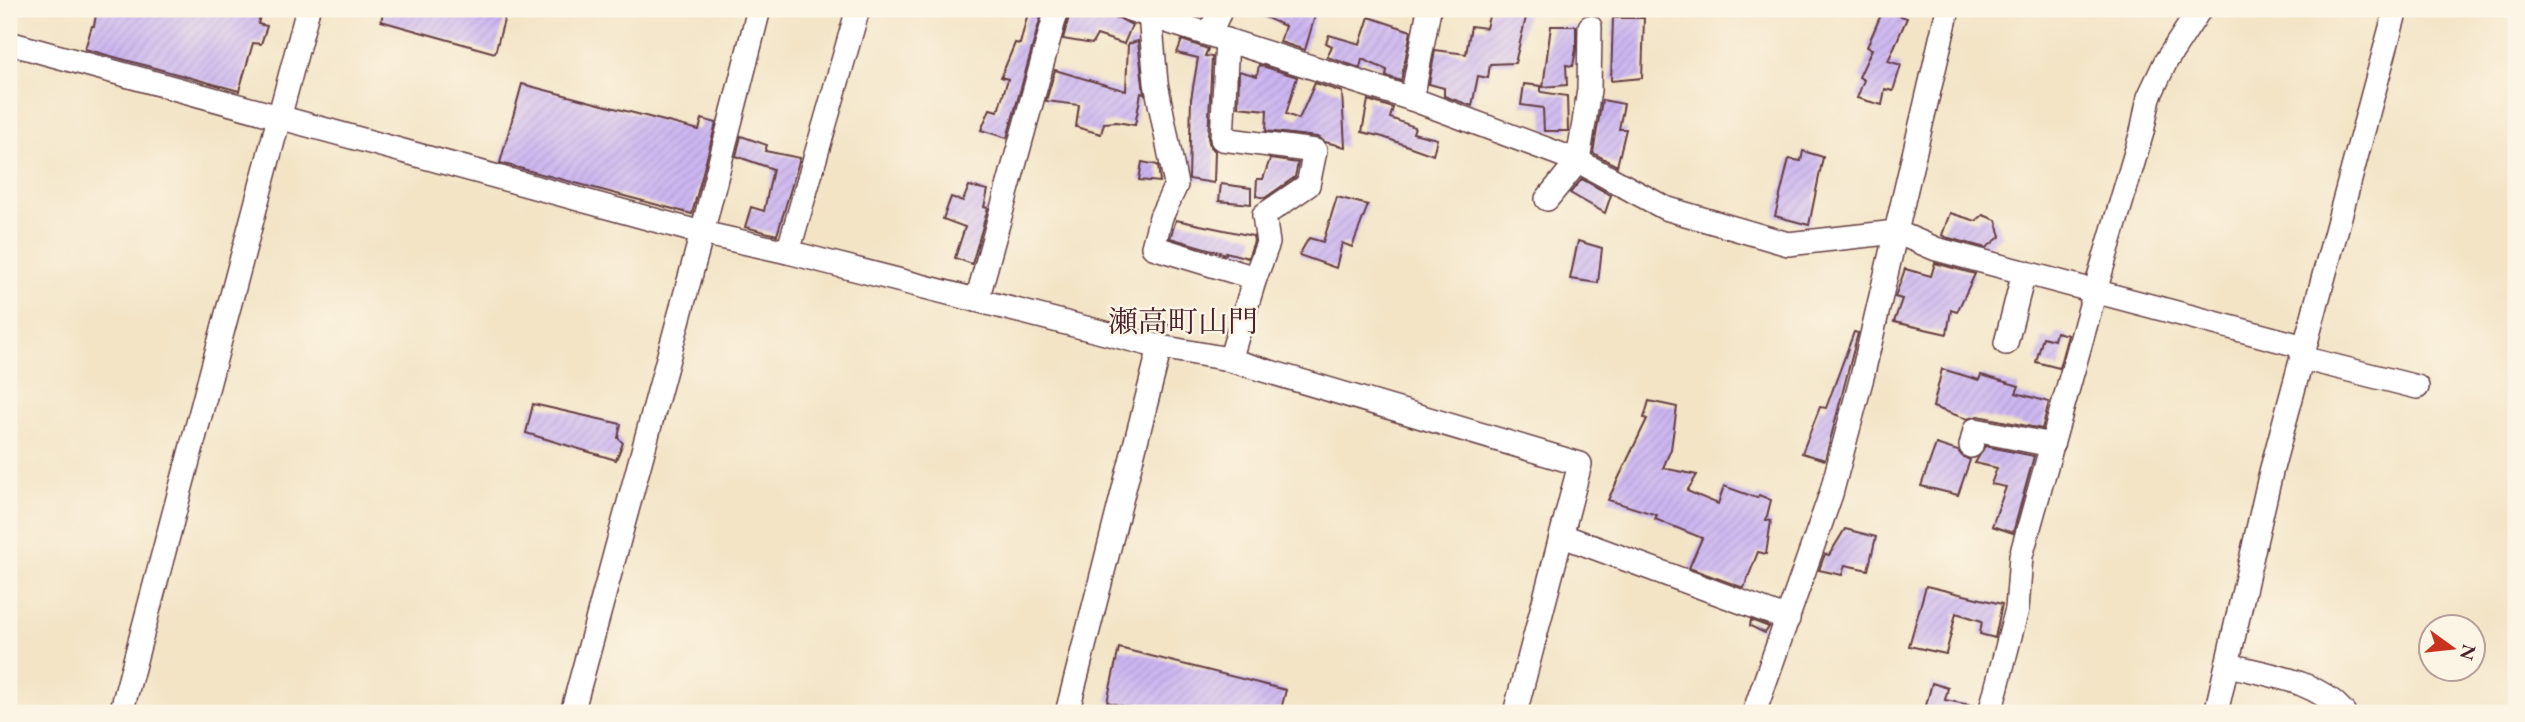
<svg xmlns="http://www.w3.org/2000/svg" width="2525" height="722" font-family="'EB Garamond','Noto Serif JP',serif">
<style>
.building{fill:url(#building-hatch)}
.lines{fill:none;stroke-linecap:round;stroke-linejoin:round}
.minor-casing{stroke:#633d42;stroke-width:26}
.minor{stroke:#fff;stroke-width:23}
.labels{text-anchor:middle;stroke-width:5;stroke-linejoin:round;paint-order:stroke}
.quarter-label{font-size:30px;fill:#4a1f2b;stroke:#fcf5e5}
</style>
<defs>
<pattern id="building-hatch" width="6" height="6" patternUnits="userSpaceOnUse" patternTransform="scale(1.75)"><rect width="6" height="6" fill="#ccb6f1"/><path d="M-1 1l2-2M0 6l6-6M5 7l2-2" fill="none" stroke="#b19ccf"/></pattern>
</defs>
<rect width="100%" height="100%" fill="#fcf5e5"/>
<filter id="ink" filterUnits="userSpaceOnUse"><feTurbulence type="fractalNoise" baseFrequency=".0143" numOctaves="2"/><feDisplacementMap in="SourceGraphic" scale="14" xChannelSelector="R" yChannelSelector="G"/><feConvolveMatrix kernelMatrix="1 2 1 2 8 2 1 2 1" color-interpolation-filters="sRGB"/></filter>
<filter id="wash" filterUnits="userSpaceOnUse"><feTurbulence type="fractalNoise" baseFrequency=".00686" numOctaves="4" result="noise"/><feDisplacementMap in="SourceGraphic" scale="28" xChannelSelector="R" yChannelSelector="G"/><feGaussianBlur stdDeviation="1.57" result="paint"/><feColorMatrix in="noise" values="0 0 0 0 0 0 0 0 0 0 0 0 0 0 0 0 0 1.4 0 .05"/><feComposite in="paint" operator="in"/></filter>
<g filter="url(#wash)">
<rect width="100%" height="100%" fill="#f3e4c6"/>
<g id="blocks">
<g class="building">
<path d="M97 9H262L258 24 267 26 261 44 253 43 239 91 85 49 92 26H94Z"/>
<path d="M384 9H507L495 53 381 21Z"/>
<path d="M1029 9H1043L1007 138 981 130 990 109 998 111 1008 79 1001 77 1015 43 1020 44Z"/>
<path d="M1071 9 1119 18 1132 25 1124 44 1097 35 1092 44 1063 39Z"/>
<path d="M1246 9H1317L1305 50 1280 42 1285 26Z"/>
<path d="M1491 9H1528L1515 63 1490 64 1488 78 1478 76 1472 106 1444 96V88L1429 84 1435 50 1466 54 1471 26 1486 28Z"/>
<path d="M1883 10 1907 18 1888 61 1901 65 1893 91 1885 89 1882 105 1857 98 1864 80 1859 77 1872 49 1867 47Z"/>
<path d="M1369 17 1411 31 1401 81 1386 76 1387 70 1362 59 1360 68 1327 57 1332 46 1326 43 1329 35 1360 44Z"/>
<path d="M1613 18H1644L1642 78 1611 81Z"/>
<path d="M1551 26H1576V49L1573 66 1566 65 1567 85 1543 87Z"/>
<path d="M1182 40 1208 49 1205 56 1212 57 1208 138 1210 146 1215 151 1214 183 1189 179 1191 99 1198 58 1177 53Z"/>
<path d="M1138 41 1144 94 1141 93 1135 125 1116 122 1104 123 1101 134 1076 127 1079 105 1046 101 1055 70 1126 91 1128 44Z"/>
<path d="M1259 65 1297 77 1286 114 1299 119 1315 83 1342 92 1345 147 1325 142 1317 137 1266 131 1267 110 1238 107 1239 71 1257 76Z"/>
<path d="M522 84 699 130 702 119 716 123 692 214 500 163Z"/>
<path d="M1524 84 1541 86V92L1567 96 1568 131H1544L1543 108 1521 105Z"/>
<path d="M1368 100 1393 108 1390 118 1415 127 1413 133 1437 139 1433 155 1383 137 1362 132Z"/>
<path d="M1602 100 1624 104 1619 129H1626L1617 166 1593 153Z"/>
<path d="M741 136 767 145 765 151 800 158 777 235 745 227 751 207 764 211 773 169 736 156Z"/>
<path d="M1803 151 1823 157 1809 225 1775 216 1789 159 1801 161Z"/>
<path d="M1270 159 1298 163 1295 177 1265 198 1256 196 1257 179H1263Z"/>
<path d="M1142 162 1158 165 1160 182 1139 180Z"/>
<path d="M1582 179 1611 195 1605 213 1570 193Z"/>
<path d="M1221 184 1251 188V204L1219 201Z"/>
<path d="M969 186 988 190 984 207 988 208 972 264 955 258 965 227 943 219 951 197 963 201Z"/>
<path d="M1337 197 1368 205 1352 247 1342 243 1336 268 1299 255 1309 238 1323 242Z"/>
<path d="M1950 213 1976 221 1983 215 1996 220 2001 236 1986 248 1945 237 1942 235Z"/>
<path d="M1176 220 1253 236 1254 241 1248 258 1226 252V254L1170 238Z"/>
<path d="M1578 241 1602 248 1598 283 1570 279Z"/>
<path d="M1935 263 1975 274 1957 312 1951 310 1947 334 1894 322 1902 299 1895 297 1905 269 1931 276Z"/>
<path d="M1149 319 1169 323 1163 333 1144 329Z"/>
<path d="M1854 332 1858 333 1825 460 1802 453 1820 407 1826 408Z"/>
<path d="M2056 332 2068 335 2059 368 2036 362 2043 337 2054 340Z"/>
<path d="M1942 369 1979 380 1981 375 2019 386 2016 393 2049 402 2042 429 1978 416 1967 419 1933 407Z"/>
<path d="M1649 401 1677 407 1671 449 1663 468 1697 475 1687 491 1718 504 1724 486 1757 498 1759 495 1771 500 1766 520 1771 521 1766 554 1758 552 1744 588 1689 568 1702 538 1655 519 1657 515 1608 500 1647 419 1644 418Z"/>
<path d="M533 404 621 424 618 438 623 443 616 460 526 433Z"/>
<path d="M1936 444 1958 451 1962 456 1970 460 1958 495 1921 486Z"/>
<path d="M1985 446 2034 456 2013 533 1992 526 2006 487 1991 484 1997 468 1975 463Z"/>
<path d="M1845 529 1876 537 1868 570 1845 565 1842 575 1819 570 1825 554 1829 555Z"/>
<path d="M1926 586 2002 604 1995 638 1980 634 1982 621 1956 613 1946 654 1909 646Z"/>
<path d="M1751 620 1769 627 1765 633 1750 626Z"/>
<path d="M1119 648 1286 690 1280 713H1149L1107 702Z"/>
<path d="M1932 683 1948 688 1945 700 1976 706V713H1924Z"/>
</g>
</g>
</g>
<g filter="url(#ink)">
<use href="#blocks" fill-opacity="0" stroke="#633d42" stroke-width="2"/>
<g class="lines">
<defs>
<g id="minor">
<path d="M1129 9 1412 99 1578 161 1665 208 1788 244 1896 232 1936 249 2305 347"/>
<path d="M1150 15 1156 83 1176 185 1161 217 1153 247 1255 278"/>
<path d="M1209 34 1221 9"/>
<path d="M1227 40 1222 139 1315 151 1308 185 1264 215 1268 243 1255 278 1230 360"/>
<path d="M9 43 702 233 788 252 1160 347 1223 358 1580 464 1515 713"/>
<path d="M1412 99 1429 9"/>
<path d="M1547 199 1578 161 1589 90 1590 27"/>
<path d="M788 252 858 9"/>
<path d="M977 300 1057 9"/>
<path d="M2006 343 2024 272"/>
<path d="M2302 358 2417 387"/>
<path d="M1971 446 1975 430 2052 445"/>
<path d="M1563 536 1788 619"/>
<path d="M2229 665C2268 675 2317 680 2344 713"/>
<path d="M121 713 308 9"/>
<path d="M572 713 702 233 759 9"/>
<path d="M1067 713 1160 347"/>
<path d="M1754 713 1831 494 1863 373 1948 9"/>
<path d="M1990 713 2017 609 2021 556 2095 291 2142 132 2149 97 2166 61 2200 9"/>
<path d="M2216 713 2271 472 2396 9"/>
</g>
</defs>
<use href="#minor" class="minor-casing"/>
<use href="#minor" class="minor"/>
</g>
</g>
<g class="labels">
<g class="quarter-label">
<text x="1183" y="332">瀬高町山門</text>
</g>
</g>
<rect width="2525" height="722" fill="none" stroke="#fcf5e5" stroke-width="35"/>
<g transform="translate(2452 648) rotate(105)"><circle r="33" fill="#fcf5e5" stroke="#b59f9b" stroke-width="2"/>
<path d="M0-5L12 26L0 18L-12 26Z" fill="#c8321e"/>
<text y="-10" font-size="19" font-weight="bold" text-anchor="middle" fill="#4a1f2b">N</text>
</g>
</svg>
